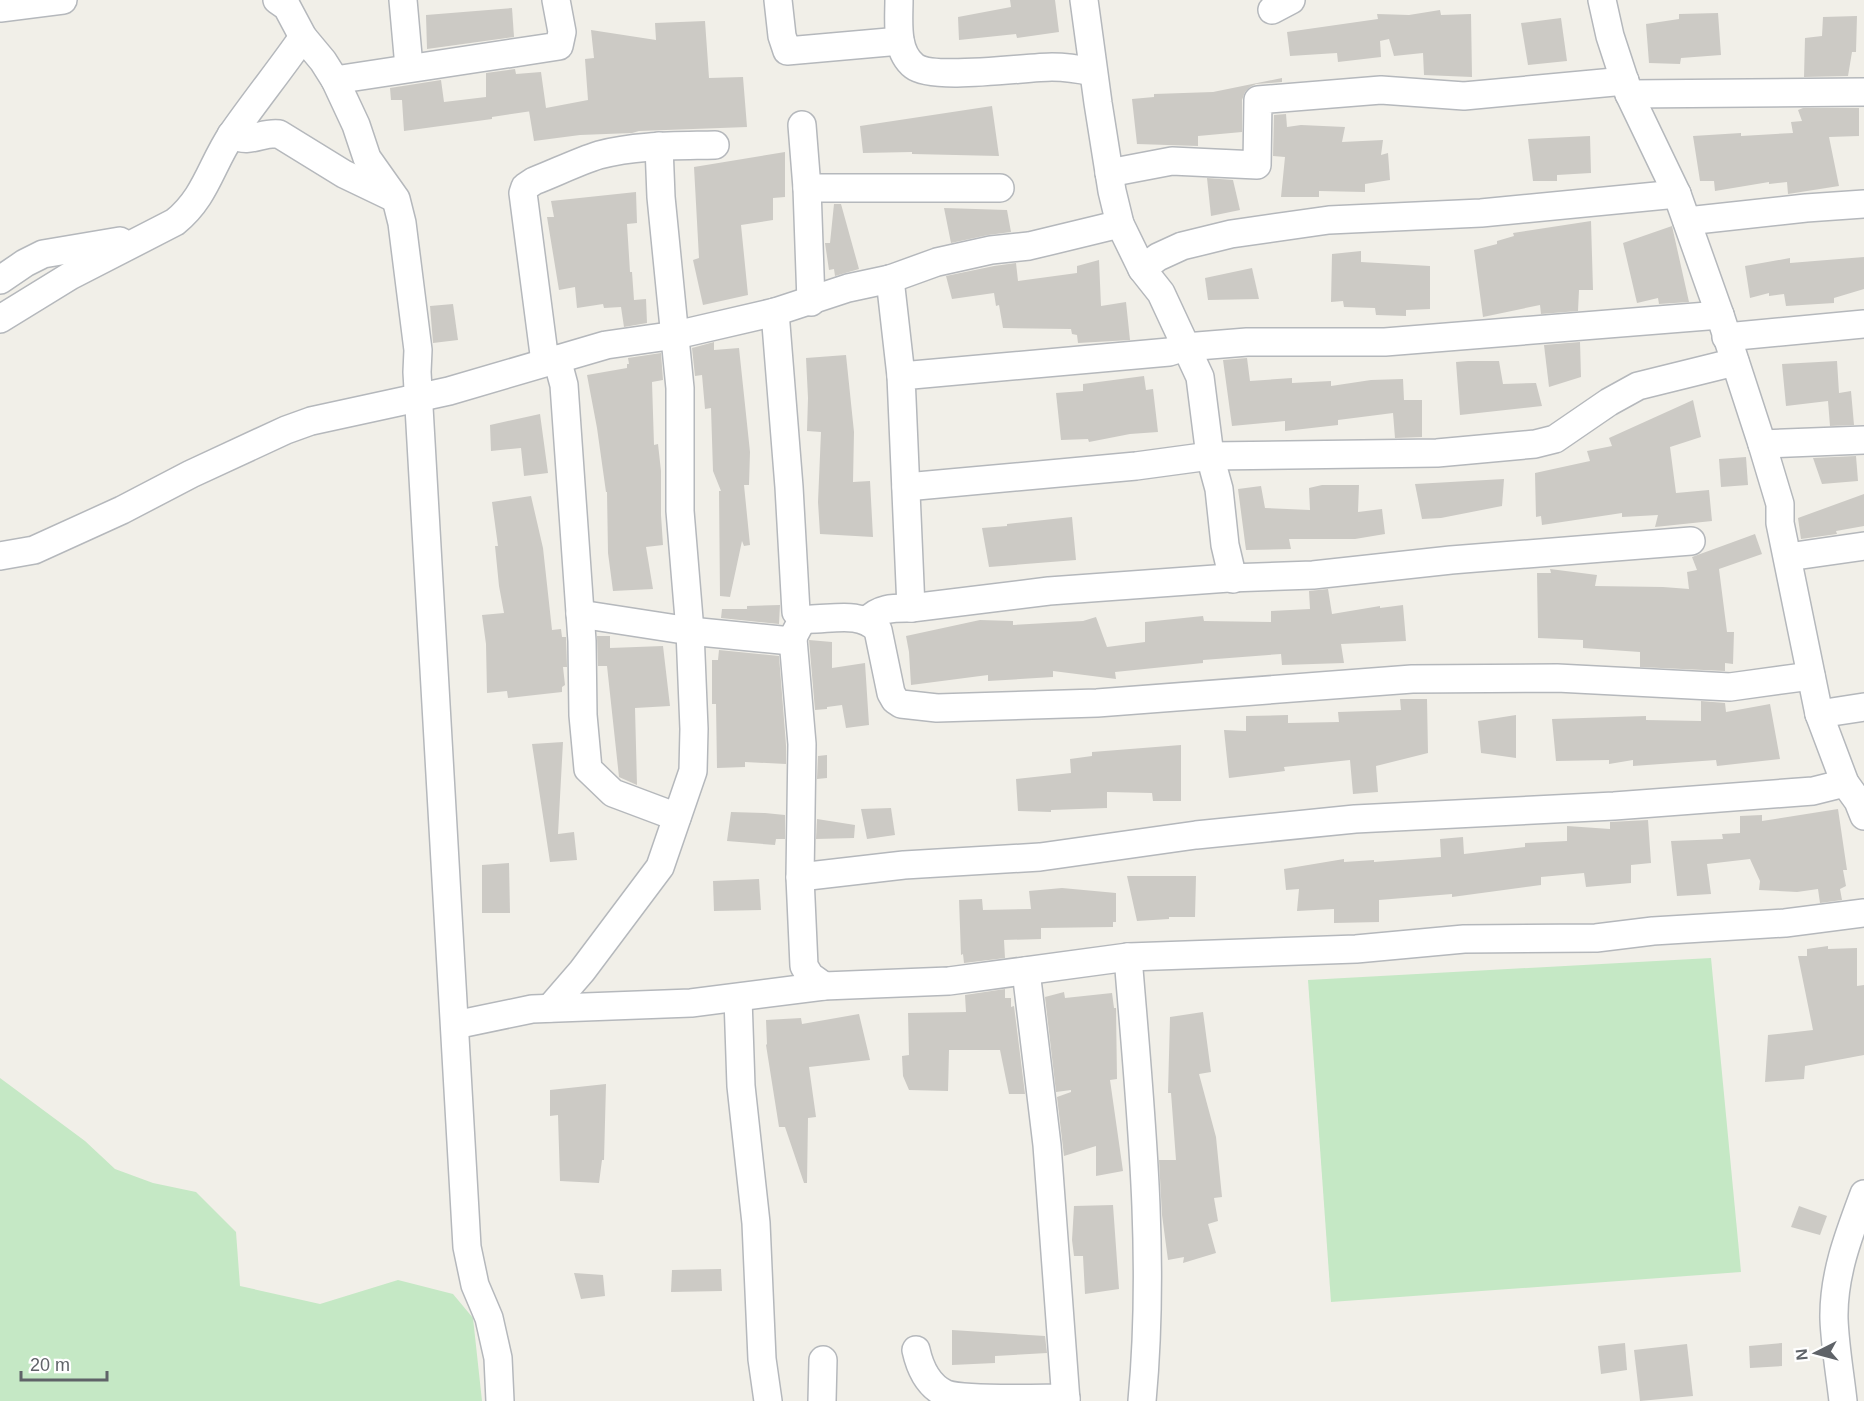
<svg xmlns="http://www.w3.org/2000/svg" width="1864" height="1401" font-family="Arial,sans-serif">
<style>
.green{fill:#c5e8c5}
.building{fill:#cccac5}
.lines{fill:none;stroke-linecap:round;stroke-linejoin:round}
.minor-casing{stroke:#b5b8bc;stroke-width:30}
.minor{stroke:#fff;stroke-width:27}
</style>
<rect width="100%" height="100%" fill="#f1efe8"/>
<g class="green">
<path d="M1711 958 1741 1272 1331 1302 1308 980Z"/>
<path d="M0 1078 85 1141 115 1169 153 1183 196 1192 236 1232 240 1286 320 1304 398 1280 453 1294 473 1318 482 1401H0Z"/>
</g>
<g class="building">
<path d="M1010 0H1055L1059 32 1017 38 1016 34 959 40 958 17 1011 7Z"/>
<path d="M512 8 514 37 427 49 426 15Z"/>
<path d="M1440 10 1441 15 1471 14 1472 77 1424 75 1423 53 1394 56 1389 39 1380 41 1381 57 1338 62 1337 53 1290 56 1287 32 1378 19 1377 14 1409 15Z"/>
<path d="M1718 13 1721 55 1681 58 1680 64 1649 63 1646 24 1679 19V14Z"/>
<path d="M1857 16 1856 52H1852L1848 76 1804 77 1805 38 1822 36 1823 17Z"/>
<path d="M1561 18 1567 61 1528 65 1521 23Z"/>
<path d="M705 21 709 78 743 77 747 127 639 131 632 133 580 135 534 141 529 111H532L492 117V119L404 131 402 100H391L390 88 441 80 444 102 486 97V73L515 69 516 74 541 72 546 108 588 100 585 59 594 58 591 30 656 40 655 23Z"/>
<path d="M1282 78V82L1256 84 1250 87 1245 92 1242 100V132L1198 136V146L1137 144 1132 99 1154 97V94L1213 92Z"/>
<path d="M992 106 999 156 912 154V152L863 153 860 126Z"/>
<path d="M1803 108H1859V136L1829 137 1839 186 1788 194 1787 182 1769 184V182L1715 191 1714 181H1700L1693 136 1741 133V136L1793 133 1791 122 1802 121 1798 110Z"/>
<path d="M1286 114 1287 127 1301 125 1345 127 1342 142 1383 140 1381 155 1388 153 1390 180 1365 184V192L1319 191V197H1281L1285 157 1273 156 1274 115Z"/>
<path d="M1590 136 1591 173 1557 175V181H1533L1528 139Z"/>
<path d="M785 152V197L773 198V220L741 225 748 295 703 305 693 260 699 258 694 167Z"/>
<path d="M1207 178 1233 180 1240 210 1211 216Z"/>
<path d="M636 192 637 223 627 224 630 272H632L634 300 646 299 647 323 624 327 621 307 604 308 603 304 577 308 575 287 559 290 547 217H554L551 201Z"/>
<path d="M834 204H841L859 269 835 276 834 269 829 270 825 243H830Z"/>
<path d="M944 208 1007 210 1011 232 988 235 951 243Z"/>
<path d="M1591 221 1593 290H1579L1578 311 1541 314 1540 305 1483 317 1474 250 1497 244V241L1514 236 1513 233Z"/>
<path d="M1672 226 1689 302 1659 304 1658 298 1637 303 1623 243Z"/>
<path d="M1361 251V262L1430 266V309L1406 310V316L1376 315 1375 308 1344 307 1343 301 1331 302 1332 254Z"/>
<path d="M1864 257V289L1834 298V303L1786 306 1784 294 1769 296V293L1750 298 1745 266 1790 258V263Z"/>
<path d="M1099 260 1101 306 1126 302 1130 340 1078 343 1077 335 1072 334 1071 329 1003 328 999 305 996 306 994 293 952 299 946 276 994 266 1016 263 1018 281 1077 273V266Z"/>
<path d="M1252 268 1259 299 1208 300 1205 278Z"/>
<path d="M453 304 458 340 433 343 430 306Z"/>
<path d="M714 342V350L739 348 750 452 749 485H744L750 545 744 546 742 541 730 597 720 596 719 491H721L713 471 711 408 705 409 702 375 695 376 692 348Z"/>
<path d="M1580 342 1581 377 1549 387 1544 345Z"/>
<path d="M661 353 663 380 652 382 654 445 658 444 661 471V515L663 545 646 547 653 589 613 591 608 553 607 492H606L597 428 587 375 627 368V364H629L628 358Z"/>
<path d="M846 355 854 432 853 482 870 481 873 537 820 534 818 502 821 432 807 431 808 398 806 358Z"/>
<path d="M1247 358 1250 381 1292 378V383L1331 381V386L1371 380 1403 379 1404 400H1422V437L1395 438 1393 413 1338 420V425L1285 431V421L1232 426 1223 360Z"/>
<path d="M1468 361H1499L1503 384 1536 383 1542 406 1460 415 1456 362Z"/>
<path d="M1837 361 1839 393 1851 391 1854 425 1830 426 1828 401 1786 406 1782 364Z"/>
<path d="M1144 376 1146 390 1153 389 1158 432 1130 434 1089 442 1088 439 1061 440 1056 393 1083 391V384Z"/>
<path d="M1693 400 1701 437 1670 447 1676 493 1709 490 1712 521 1655 527 1658 515 1622 517V513L1542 525 1541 516 1536 517 1535 473 1590 461 1587 451 1612 446 1609 438Z"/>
<path d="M540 414 548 473 524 476 521 448 491 451 490 425Z"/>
<path d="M1856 456 1858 481 1822 484 1813 458Z"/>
<path d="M1746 457 1748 485 1721 487 1719 459Z"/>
<path d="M1504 479 1502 506 1441 518 1422 519 1415 484Z"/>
<path d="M1322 485H1359L1358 512 1382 509 1385 534 1355 539H1289L1291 549 1246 550 1238 489 1261 486 1265 508 1310 510 1309 488Z"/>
<path d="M1864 494V526L1836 531 1837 534 1801 539 1798 518Z"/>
<path d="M531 496 543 548 552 630 561 629 562 637H566L567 667H563L565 685 562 687V692L508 698 507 691 487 693 486 644 482 615 504 613 499 586 495 546H498L492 502Z"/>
<path d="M1072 517 1076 560 989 567 982 528 1007 526V524Z"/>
<path d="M1755 534 1762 554 1719 569 1727 632H1734L1733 664 1725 663V671L1640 667V652L1583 648V640L1538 638 1537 573H1551L1550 569 1597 575 1595 586 1663 587 1689 589 1687 572 1697 570 1692 557Z"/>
<path d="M1328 589 1332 614 1380 606V608L1403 605 1406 641 1341 644 1344 663 1282 665 1281 654 1203 660V663L1115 672 1116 679 1053 671V677L988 681V675L911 685 909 652 906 636 980 620 1013 621V625L1083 621 1096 617 1107 647 1145 642V622L1203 616 1204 621 1271 622V611L1310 609 1309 591Z"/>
<path d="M780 605 779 624 721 618 722 609H747V606Z"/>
<path d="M597 636H610V648L663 646 670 706 635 708 637 785 619 777 607 666H598Z"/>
<path d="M809 640 832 642V668L865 663 869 725 846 728 842 705 827 707V709L815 710Z"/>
<path d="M719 650 779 656 786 745V764L745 762V767L717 768 716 704H712V660H718Z"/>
<path d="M1400 699H1427L1428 753 1376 766 1378 792 1353 794 1350 760 1284 767 1285 771 1229 778 1224 730 1246 731V716L1288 715V723L1339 722 1338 712 1401 710Z"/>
<path d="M1701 701 1725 703 1726 712 1770 704 1780 759 1717 766 1716 760 1633 766V760L1609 764V760L1556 761 1552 719 1646 716V720L1701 721Z"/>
<path d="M1516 715V758L1481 753 1478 721Z"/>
<path d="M563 742 558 834 574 832 577 860 550 862 532 744Z"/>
<path d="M1181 745V801H1153L1152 793 1107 792V808L1051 810V812L1018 811 1016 779 1071 773 1070 759 1092 756V752Z"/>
<path d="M827 755V778L817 779 818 756Z"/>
<path d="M891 808 895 835 867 839 861 809Z"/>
<path d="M1838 809 1847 870H1843L1846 886 1840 889 1842 900 1820 903 1818 889 1797 892 1759 890 1760 881 1750 859 1707 864 1711 894 1677 896 1671 841 1723 839 1722 834 1740 833V816L1762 815V821Z"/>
<path d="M731 812 765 813 785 815V839H776L775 845 727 841Z"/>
<path d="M817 819 855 825 854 838 816 839Z"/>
<path d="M1648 820 1651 863 1631 865V883L1586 887 1584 873 1541 877V885L1452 897V894L1379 900V922L1334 923V909L1297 911 1299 889 1286 890 1284 869 1344 859V862L1374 860V862L1441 857 1440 839 1463 837 1464 854 1525 847V843L1567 841V826L1610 829V822Z"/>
<path d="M509 863 510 913H482V865Z"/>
<path d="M1127 876H1196L1195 917H1169V919L1137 921Z"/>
<path d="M759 879 761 910 714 911 713 881Z"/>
<path d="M1062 888 1116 893V922H1113V927L1041 928V939L1004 940 1005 958 964 963 963 954 961 955 959 900 982 899 983 910 1031 909 1029 891Z"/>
<path d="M1828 946V949L1857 948V986L1864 985V1055L1805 1066 1804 1079 1765 1082 1768 1035 1813 1030 1798 956H1807V949Z"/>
<path d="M1005 989V998H1011V1007L1014 1006 1025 1094H1009L1000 1050H949L948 1091 909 1090 903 1076 902 1056 909 1055 908 1013 966 1012 965 995Z"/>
<path d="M1064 992 1065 998 1112 993 1114 1008H1116L1117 1079 1110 1080 1123 1171 1096 1176V1146L1064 1156 1057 1097 1071 1092V1090L1056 1092 1045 997Z"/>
<path d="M1203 1012 1211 1072 1199 1074 1216 1137 1222 1197 1214 1198 1218 1221 1208 1224 1216 1253 1183 1263 1184 1257 1168 1260 1162 1215 1159 1160H1176L1171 1093H1168L1170 1017Z"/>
<path d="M859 1014 870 1060 809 1067 816 1117 808 1118 807 1183H804L785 1127H779L766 1045 767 1044 766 1020 801 1018 802 1024Z"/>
<path d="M606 1084 604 1160H602L599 1183 560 1181 558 1115 550 1116V1090Z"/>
<path d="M1113 1205 1119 1289 1085 1294 1083 1256H1074L1072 1240 1074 1206Z"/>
<path d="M1799 1206 1827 1216 1820 1235 1791 1227Z"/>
<path d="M721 1269 722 1291 671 1292 672 1270Z"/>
<path d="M574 1273 603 1275 605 1296 581 1299Z"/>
<path d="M952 1330 1045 1336 1047 1353 995 1356V1363L952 1365Z"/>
<path d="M1625 1343 1627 1370 1601 1374 1598 1346Z"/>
<path d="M1782 1343V1366L1750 1368 1749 1346Z"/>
<path d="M1687 1344 1693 1396 1640 1401 1634 1350Z"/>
</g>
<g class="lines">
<defs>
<g id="minor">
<path d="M277 0 287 7 303 37 323 61 335 80 356 125 367 158 396 199 402 223 418 350 417 372 467 1247 475 1285 489 1318 498 1358 500 1401"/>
<path d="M403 0 409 67"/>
<path d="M778 0 782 36 787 51 900 41"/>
<path d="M899 0C899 21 895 51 914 66 933 81 1025 67 1052 67 1066 67 1079 69 1093 72"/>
<path d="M1084 0 1098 103 1112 191 1120 224 1142 269 1161 293 1200 377 1210 456 1219 489 1225 545 1233 579"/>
<path d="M1602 0 1610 36 1629 94 1677 194 1720 315 1762 444 1780 504V523L1819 714 1845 783 1858 801 1864 816"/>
<path d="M0 8 63 0"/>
<path d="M1272 10 1291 0"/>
<path d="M335 80 559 46 562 32 556 0"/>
<path d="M1629 94 1864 92"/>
<path d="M802 125 807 188"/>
<path d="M231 135C252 144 260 132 279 134L344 174 392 197"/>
<path d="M1109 173 1172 161 1257 165 1258 100 1381 90 1464 96 1625 81"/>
<path d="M1687 221 1806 208 1864 204"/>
<path d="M1142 269 1158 257 1182 246 1231 234 1329 220 1481 213 1677 194"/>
<path d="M890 279 901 376"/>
<path d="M0 280 25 263 43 254 120 241"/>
<path d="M811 302 807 188H1000"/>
<path d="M775 312 789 487 796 612 803 619C827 621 860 609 878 630L891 693 895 700 901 704 937 708 1097 703 1412 679 1557 678 1730 687 1811 676"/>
<path d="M0 319 70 276 175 222C206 197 211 165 232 134 255 101 280 70 303 37"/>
<path d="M1726 337 1864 324"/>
<path d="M557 359 564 385 582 641 583 715 588 769 613 793 677 817"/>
<path d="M545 362 523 193 525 187 534 181C555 173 577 162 599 155 637 145 677 146 715 145"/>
<path d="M1762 444 1864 440"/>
<path d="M906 487 1136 466 1210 456 1437 453 1535 444 1555 439 1609 402 1638 386 1735 362"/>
<path d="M0 556 34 550 122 510 191 474 286 430 311 421 449 391 606 345 676 335 775 312 848 288 890 279 937 262 991 250 1029 246 1120 224"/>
<path d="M1788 557 1864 546"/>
<path d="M911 608 901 376 1169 352 1185 347 1247 342H1385L1720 315"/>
<path d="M580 614 690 631 791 641 800 624"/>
<path d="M867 621C879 607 895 608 911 608L1049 591 1229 578 1313 575 1451 560 1691 541"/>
<path d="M793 639 802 744 800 877 804 966 810 976 824 986"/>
<path d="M1819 714 1864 707"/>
<path d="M800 877 904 865 1040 857 1196 835 1355 819 1614 806 1813 791 1845 783"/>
<path d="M1128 957C1140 1105 1156 1253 1142 1401"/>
<path d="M1026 971 1047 1145 1066 1401"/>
<path d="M738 998 741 1086 756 1223 762 1359 768 1401"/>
<path d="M550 1008 582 971 660 867 693 771 694 729 690 631 680 511V388L661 197 659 146"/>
<path d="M455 1025 532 1009 691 1003 824 986 949 981 1128 957 1356 949 1464 939 1596 938 1653 931 1785 923 1864 913"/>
<path d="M916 1350C920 1368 928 1386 946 1394 966 1401 1040 1398 1066 1398"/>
<path d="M822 1401 823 1360"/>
<path d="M1843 1401C1840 1374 1835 1346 1834 1319 1833 1275 1849 1234 1864 1194"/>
</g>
</defs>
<use href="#minor" class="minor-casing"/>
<use href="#minor" class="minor"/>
</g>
<g transform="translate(1816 1353) rotate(264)" stroke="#ffffff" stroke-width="4.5" paint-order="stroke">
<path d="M0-4.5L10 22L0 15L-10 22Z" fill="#5f6368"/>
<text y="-9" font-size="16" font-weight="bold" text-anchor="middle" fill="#5f6368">N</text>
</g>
<path d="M21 1371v9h86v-9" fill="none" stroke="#5f6368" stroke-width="3"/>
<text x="30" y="1371" font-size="18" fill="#5f6368" stroke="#ffffff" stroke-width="4.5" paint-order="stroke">20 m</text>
</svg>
